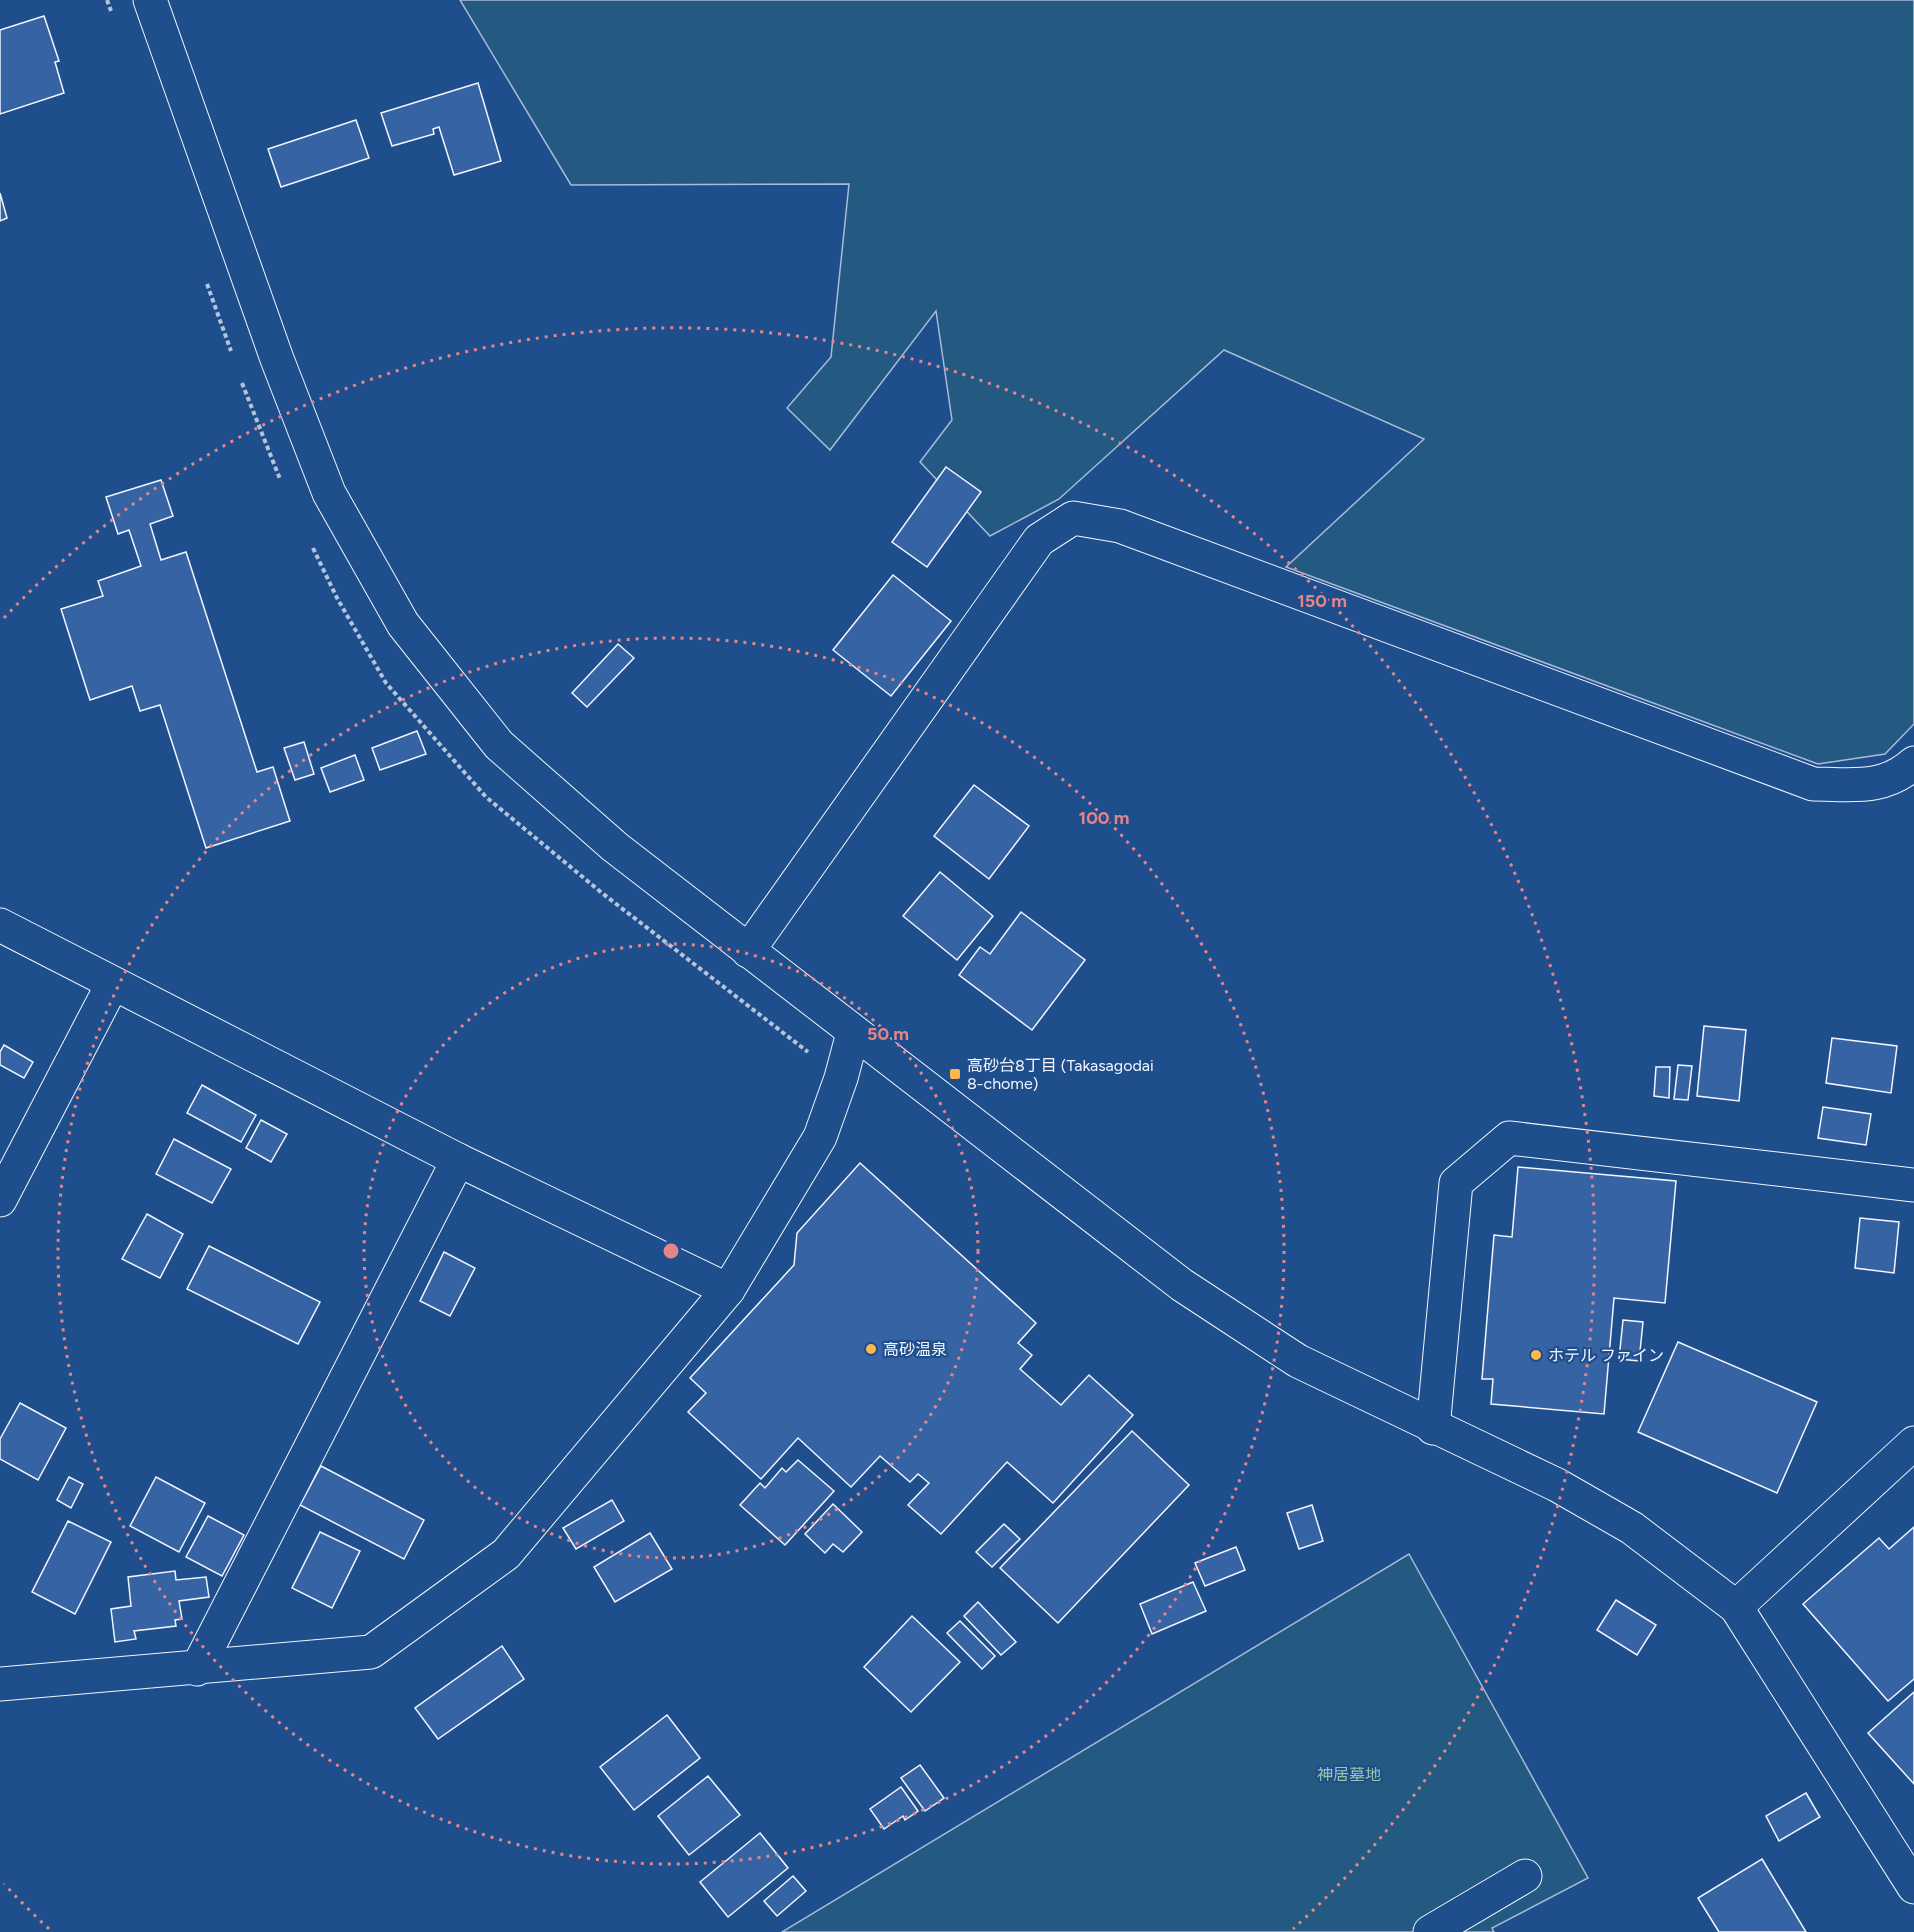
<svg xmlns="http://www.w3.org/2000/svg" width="1914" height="1932" font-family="Figtree,'Noto Sans JP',sans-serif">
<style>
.green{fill:#245a82;stroke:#a8bbd7;stroke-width:1.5}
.building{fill:#3563a3;stroke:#f2f6ff;stroke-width:1.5}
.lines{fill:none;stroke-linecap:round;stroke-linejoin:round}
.minor-casing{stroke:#f2f6ff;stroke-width:35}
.path{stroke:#b3c4dc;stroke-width:4;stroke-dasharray:4.5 3;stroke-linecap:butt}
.minor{stroke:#1f4e8c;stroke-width:33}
.ring{fill:none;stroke:#e38589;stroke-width:3;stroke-dasharray:3 6}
.poi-dot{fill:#ffb74d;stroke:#1f4e8c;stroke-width:2}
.labels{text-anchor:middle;stroke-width:4.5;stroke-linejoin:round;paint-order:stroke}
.poi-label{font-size:16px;fill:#f2f6ff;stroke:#1f4e8c;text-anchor:start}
.park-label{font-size:16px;fill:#97c8a6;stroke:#1f4e8c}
.centre{fill:#e38589;stroke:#1f4e8c;stroke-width:3}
.ring-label{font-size:18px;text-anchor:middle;font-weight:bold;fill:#e38589;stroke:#1f4e8c;stroke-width:4.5;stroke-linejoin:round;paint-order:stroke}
</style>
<rect width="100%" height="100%" fill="#1f4e8c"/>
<g class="green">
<path d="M460 0H1914V724L1885 754 1818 764 1286 567 1424 439 1224 350 1059 499 990 536 920 462 952 420 936 311 830 450 787 408 831 357 849 184 571 185Z"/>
<path d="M1409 1554 1588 1878 1492 1928 1494 1932H782Z"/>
</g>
<g class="building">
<path d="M44 16 59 61 55 62 64 93 0 114V30Z"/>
<path d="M478 83 501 161 454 175 439 127 433 129 434 134 392 146 381 113Z"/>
<path d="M356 120 369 158 281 187 268 149Z"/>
<path d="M0 193 7 218 0 221Z"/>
<path d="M946 467 981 492 927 567 892 542Z"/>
<path d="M161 480 173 516 150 524 161 560 186 552 257 772 273 767 290 821 206 848 160 705 140 711 132 686 90 700 61 609 103 596 98 581 141 566 129 530 118 534 106 497Z"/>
<path d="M893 575 951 621 891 696 833 650Z"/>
<path d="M618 644 634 658 587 707 572 693Z"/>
<path d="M417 731 426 754 380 770 372 748Z"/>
<path d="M304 742 314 774 295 780 284 748Z"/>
<path d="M355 755 364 780 330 792 321 768Z"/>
<path d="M974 785 1029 826 989 879 934 836Z"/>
<path d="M940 872 993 916 957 960 903 916Z"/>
<path d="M1021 912 1085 960 1032 1030 959 975 980 947 990 954Z"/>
<path d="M1704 1026 1746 1030 1739 1101 1697 1096Z"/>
<path d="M1832 1038 1897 1046 1891 1093 1826 1083Z"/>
<path d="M4 1045 33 1062 24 1078 0 1065V1052Z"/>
<path d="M1678 1065 1692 1066 1688 1100 1674 1099Z"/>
<path d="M1656 1067H1670L1669 1098 1654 1096Z"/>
<path d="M202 1085 256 1115 241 1142 187 1113Z"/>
<path d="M1823 1107 1871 1114 1866 1145 1818 1138Z"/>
<path d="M261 1120 287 1134 271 1162 246 1148Z"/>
<path d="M174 1139 231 1169 212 1203 156 1174Z"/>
<path d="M860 1163 1036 1323 1018 1343 1032 1355 1020 1369 1061 1405 1089 1375 1133 1415 1053 1503 1007 1462 941 1534 908 1505 929 1483 918 1474 910 1482 880 1456 851 1487 798 1438 761 1479 688 1412 706 1393 690 1378 794 1265 797 1233Z"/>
<path d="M1518 1167 1676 1181 1665 1303 1614 1298 1604 1414 1491 1404 1493 1379H1482L1494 1235 1512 1237Z"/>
<path d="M147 1214 183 1234 160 1278 122 1259Z"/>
<path d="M1860 1218 1899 1222 1894 1273 1855 1268Z"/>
<path d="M209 1246 320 1302 298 1344 187 1289Z"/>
<path d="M444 1252 475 1268 450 1316 420 1301Z"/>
<path d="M1623 1320 1643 1322 1639 1361 1619 1359Z"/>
<path d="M1678 1342 1817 1402 1777 1493 1638 1432Z"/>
<path d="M20 1403 66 1428 38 1480 0 1459V1439Z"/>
<path d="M1132 1431 1189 1485 1058 1623 1000 1568Z"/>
<path d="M798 1460 834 1491 785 1545 740 1505 760 1483 765 1488 782 1468 786 1472Z"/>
<path d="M321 1466 424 1520 404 1559 300 1505Z"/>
<path d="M69 1477 83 1484 71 1508 57 1500Z"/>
<path d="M156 1477 205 1503 179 1552 130 1526Z"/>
<path d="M612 1500 624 1521 576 1549 563 1528Z"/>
<path d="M833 1504 862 1532 843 1552 833 1544 825 1553 805 1534Z"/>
<path d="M1312 1505 1323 1541 1299 1549 1287 1513Z"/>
<path d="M208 1516 244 1535 222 1576 186 1557Z"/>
<path d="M68 1521 111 1542 75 1614 32 1592Z"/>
<path d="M1004 1524 1020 1539 992 1567 976 1552Z"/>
<path d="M1914 1527V1679L1888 1701 1803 1604 1879 1538 1889 1549Z"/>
<path d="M320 1532 360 1551 332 1608 292 1588Z"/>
<path d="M650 1533 672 1569 615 1602 594 1567Z"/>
<path d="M1236 1547 1245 1570 1205 1586 1195 1563Z"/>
<path d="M175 1571 176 1580 206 1577 209 1597 179 1601 182 1619 175 1620 176 1626 134 1631 136 1639 115 1642 111 1609 131 1606 128 1577Z"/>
<path d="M1193 1582 1206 1611 1152 1634 1140 1604Z"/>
<path d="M1616 1600 1656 1625 1637 1655 1597 1630Z"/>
<path d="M978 1602 1016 1642 1001 1655 964 1616Z"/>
<path d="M912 1616 960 1662 911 1712 864 1667Z"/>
<path d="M960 1621 995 1656 982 1669 947 1633Z"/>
<path d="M502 1646 524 1679 438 1739 415 1708Z"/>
<path d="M1914 1692V1784L1868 1733Z"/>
<path d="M667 1715 700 1758 634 1810 600 1767Z"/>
<path d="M920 1765 944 1798 925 1811 901 1778Z"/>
<path d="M708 1776 740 1815 689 1855 658 1816Z"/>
<path d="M901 1787 918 1811 905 1820 903 1816 884 1829 870 1809Z"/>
<path d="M1806 1793 1820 1817 1779 1841 1766 1816Z"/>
<path d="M760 1833 788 1868 728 1917 700 1882Z"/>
<path d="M1762 1859 1806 1932H1719L1698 1898Z"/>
<path d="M793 1876 806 1891 777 1916 764 1901Z"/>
</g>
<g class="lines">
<defs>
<g id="minor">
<path d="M150 0 277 359 329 493 403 624 499 745 615 847 1182 1285 1298 1361 1557 1485 1632 1528 1736 1607 1914 1887"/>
<path d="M0 925 458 1160 728 1290"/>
<path d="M748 951 1039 540 1073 518 1120 526 1813 784C1852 784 1883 791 1914 763"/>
<path d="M0 1200 112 985"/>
<path d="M1433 1428 1456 1183 1509 1138 1914 1185"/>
<path d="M1736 1607 1914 1443"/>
<path d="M197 1669 458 1160"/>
<path d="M0 1684 371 1652 506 1554 728 1290 820 1137 841 1078 853 1033"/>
<path d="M1430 1932 1525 1876"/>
</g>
</defs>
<use href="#minor" class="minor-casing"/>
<g class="path">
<path d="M107 0 111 11"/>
<path d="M207 284 231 351"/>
<path d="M242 383 280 479"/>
<path d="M313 548 337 598 386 683 486 797 602 893 808 1052"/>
</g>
<use href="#minor" class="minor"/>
</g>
<g class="ring">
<circle cx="671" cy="1251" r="307"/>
<circle cx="671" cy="1251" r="613"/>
<path d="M49 1929A920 920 0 0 1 4 1884M4 618A920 920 0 1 1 1293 1929"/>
</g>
<g class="poi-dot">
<rect x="949" y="1068" width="12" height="12" rx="3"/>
<circle cx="871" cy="1349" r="6"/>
<circle cx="1536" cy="1355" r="6"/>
</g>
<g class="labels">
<g class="poi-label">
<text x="967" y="1071">高砂台8丁目 (Takasagodai<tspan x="967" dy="18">8-chome)</tspan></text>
<text x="883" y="1355">高砂温泉</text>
<text x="1548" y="1361">ホテル ファイン</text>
</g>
<g class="park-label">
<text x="1349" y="1780">神居墓地</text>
</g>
</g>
<circle cx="671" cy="1251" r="9" class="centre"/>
<g class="ring-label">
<text x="1322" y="607">150 m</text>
<text x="1104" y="824">100 m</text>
<text x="888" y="1040">50 m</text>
</g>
</svg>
